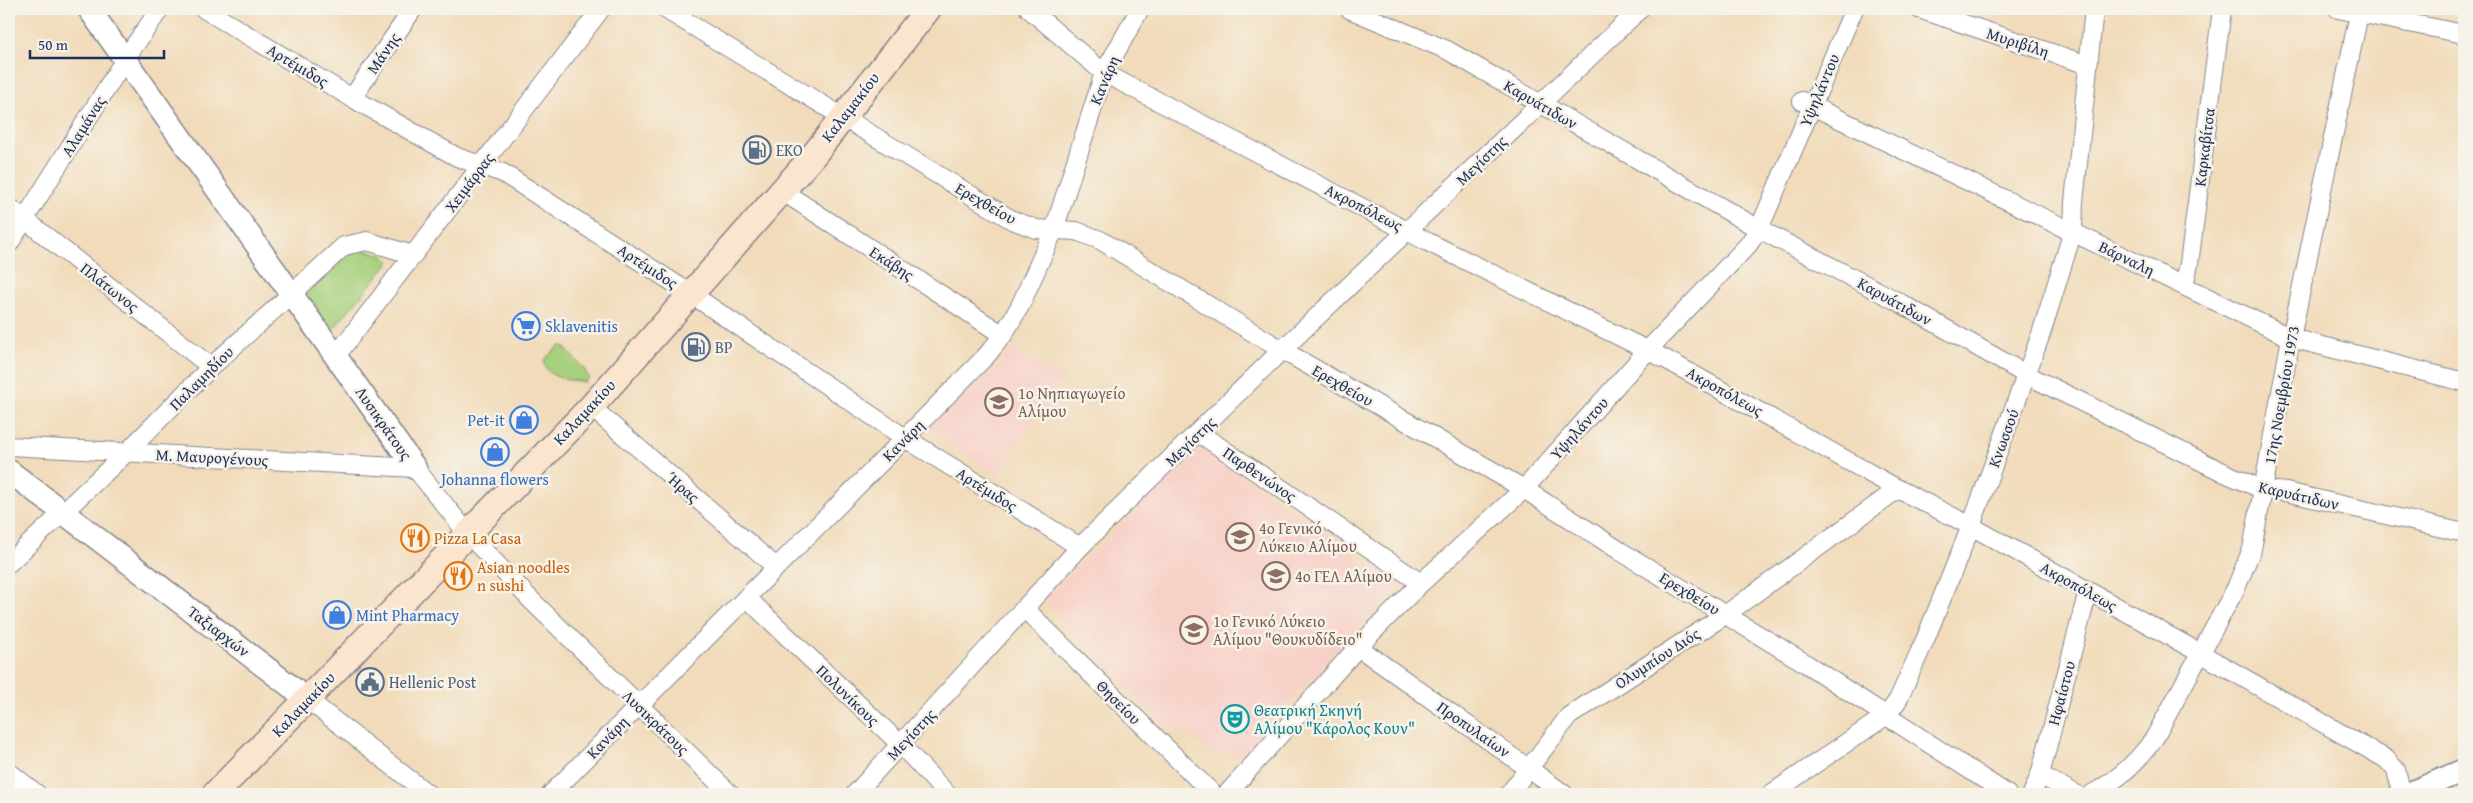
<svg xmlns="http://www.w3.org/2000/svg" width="2473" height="803" font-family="'Gentium Book Plus',serif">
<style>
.built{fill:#f7d1c8}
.green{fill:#a6d07c;stroke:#60806d}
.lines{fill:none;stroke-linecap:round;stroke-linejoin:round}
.minor-casing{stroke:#86858c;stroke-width:20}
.tertiary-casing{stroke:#86858c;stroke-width:25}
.secondary-casing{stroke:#86858c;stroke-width:28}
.minor{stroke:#fff;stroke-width:18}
.tertiary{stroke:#fff;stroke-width:22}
.secondary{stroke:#fce5cf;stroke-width:25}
.labels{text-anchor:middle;stroke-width:5;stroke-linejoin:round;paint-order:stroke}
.street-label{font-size:16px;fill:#1b2f5e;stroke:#f7f3e8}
.service-label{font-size:16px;fill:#4e5e75;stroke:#f7f3e8;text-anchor:start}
.shop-label{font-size:16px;fill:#366cbe;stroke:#f7f3e8;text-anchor:start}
.education-label{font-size:16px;fill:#785e54;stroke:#f7f3e8;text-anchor:start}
.food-label{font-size:16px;fill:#c56008;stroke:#f7f3e8;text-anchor:start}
.culture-label{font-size:16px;fill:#0d838f;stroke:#f7f3e8;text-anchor:start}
</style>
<rect width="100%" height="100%" fill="#f7f3e8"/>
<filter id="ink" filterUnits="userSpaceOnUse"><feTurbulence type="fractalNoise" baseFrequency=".02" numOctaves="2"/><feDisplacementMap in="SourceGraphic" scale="10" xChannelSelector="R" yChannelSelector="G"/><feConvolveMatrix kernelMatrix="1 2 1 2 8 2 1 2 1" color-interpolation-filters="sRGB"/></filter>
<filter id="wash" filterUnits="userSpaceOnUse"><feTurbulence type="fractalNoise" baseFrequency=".0096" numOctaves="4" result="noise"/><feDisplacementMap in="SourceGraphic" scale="20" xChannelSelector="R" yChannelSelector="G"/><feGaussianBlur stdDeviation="1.12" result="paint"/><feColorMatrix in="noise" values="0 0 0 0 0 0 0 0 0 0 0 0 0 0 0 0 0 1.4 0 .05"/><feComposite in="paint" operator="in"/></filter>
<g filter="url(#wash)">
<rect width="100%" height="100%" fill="#f1dbba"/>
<g class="built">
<path d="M1011 348 1062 378 997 476 926 427 964 389 977 385 979 386 988 373 992 375Z"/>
<path d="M1201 449 1349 548 1347 551 1365 565 1371 563 1401 584 1341 646 1238 760 1227 749 1217 760 1178 724 1170 732 1043 600Z"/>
</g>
<g class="green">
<path d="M355 248 384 255 390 261 335 327H329L303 293Z"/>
<path d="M559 346H563L584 369 589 378 584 382C568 379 546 380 544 360Z"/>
</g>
</g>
<g filter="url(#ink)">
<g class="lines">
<defs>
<g id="minor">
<path d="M204 9 352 98 457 157 503 173 691 294 905 438 1080 547"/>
<path d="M665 9 1012 220 1036 229 1076 231 1100 240 1282 350 1524 489 1620 551 1805 663 2007 794"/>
<path d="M1029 9 1104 73 1428 242 1667 360 1898 489 1971 526 2200 653 2386 759 2396 770 2402 794"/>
<path d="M1349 9 1447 50 1759 229 1895 300 2025 374 2227 474 2264 490 2286 492 2464 533"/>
<path d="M1919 9 2088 65"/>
<path d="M2338 9 2464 34"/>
<path d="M352 98 413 9"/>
<path d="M1802 101 2291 338 2464 382"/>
<path d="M782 191 1003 335"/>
<path d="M9 207 211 367"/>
<path d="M9 244 125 59 160 9"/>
<path d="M2184 285 2189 264 2222 9"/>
<path d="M336 356 601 9"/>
<path d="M591 407 776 567"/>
<path d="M1199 433 1421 583"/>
<path d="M9 446 415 468 468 534 532 601 730 794"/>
<path d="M9 563 127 452 211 367 344 246 367 241 413 255"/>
<path d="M747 598 901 745 947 794"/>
<path d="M1025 609 1213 794"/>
<path d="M1358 647 1564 794"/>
<path d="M307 699 428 794"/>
<path d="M9 772 37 794"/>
<path d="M2040 775 2076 794"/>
<path d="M551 794 905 438 987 355 1003 335 1020 306 1054 230 1104 73 1140 9"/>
<path d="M855 794 1080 547 1282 350 1640 9"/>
<path d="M1227 794 1358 647 1421 583 1524 489 1647 351 1748 245 1759 229 1854 9"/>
<path d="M1509 794 1569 716 1725 615 1898 489"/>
<path d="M1771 794 1887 715 1898 700 1925 640 1971 526 2041 334 2073 231 2074 202 2094 9"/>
<path d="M2032 794 2040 775 2088 591"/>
<path d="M2092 794C2118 780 2138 762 2155 737L2236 588 2252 549 2291 338 2360 9"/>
</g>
<g id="tertiary">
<path d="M89 9 415 468"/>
<path d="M9 471 307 699"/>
<path d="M2408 794 2464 770"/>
</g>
<path id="secondary" d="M215 794 591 407 812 157 928 9"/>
</defs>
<use href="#minor" class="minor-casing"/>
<use href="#tertiary" class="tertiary-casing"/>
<use href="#secondary" class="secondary-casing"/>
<use href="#minor" class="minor"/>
<use href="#tertiary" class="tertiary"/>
<use href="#secondary" class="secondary"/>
</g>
</g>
<defs>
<symbol id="fuel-ring" viewBox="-11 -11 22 22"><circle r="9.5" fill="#f7f3e8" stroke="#5c6f8a" stroke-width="1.5"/><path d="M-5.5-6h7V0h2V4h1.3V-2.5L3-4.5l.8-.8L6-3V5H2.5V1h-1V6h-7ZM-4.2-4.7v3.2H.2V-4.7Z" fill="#5c6f8a"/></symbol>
<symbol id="supermarket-ring" viewBox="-11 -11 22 22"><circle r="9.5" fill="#f7f3e8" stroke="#3f7fe0" stroke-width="1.5"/><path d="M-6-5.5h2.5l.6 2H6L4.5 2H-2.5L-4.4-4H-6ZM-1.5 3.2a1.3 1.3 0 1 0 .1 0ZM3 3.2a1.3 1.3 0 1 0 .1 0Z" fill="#3f7fe0"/></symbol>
<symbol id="school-ring" viewBox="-11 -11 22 22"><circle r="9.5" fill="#f7f3e8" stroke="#8d6e63" stroke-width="1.5"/><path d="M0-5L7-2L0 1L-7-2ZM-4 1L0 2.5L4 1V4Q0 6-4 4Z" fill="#8d6e63"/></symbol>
<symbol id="shop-ring" viewBox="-11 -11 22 22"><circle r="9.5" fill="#f7f3e8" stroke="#3f7fe0" stroke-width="1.5"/><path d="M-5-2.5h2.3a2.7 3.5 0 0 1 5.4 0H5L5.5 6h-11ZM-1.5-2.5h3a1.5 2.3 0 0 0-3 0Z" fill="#3f7fe0"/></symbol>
<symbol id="restaurant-ring" viewBox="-11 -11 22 22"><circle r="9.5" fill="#f7f3e8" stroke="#e8710a" stroke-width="1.5"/><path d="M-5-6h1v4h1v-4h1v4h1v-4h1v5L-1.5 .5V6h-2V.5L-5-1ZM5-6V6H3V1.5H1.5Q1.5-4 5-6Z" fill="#e8710a"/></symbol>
<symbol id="civic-ring" viewBox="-11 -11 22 22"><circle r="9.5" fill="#f7f3e8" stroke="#5c6f8a" stroke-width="1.5"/><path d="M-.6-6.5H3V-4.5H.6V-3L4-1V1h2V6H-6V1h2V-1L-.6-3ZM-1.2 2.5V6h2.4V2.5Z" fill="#5c6f8a"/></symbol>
<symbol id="theatre-ring" viewBox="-11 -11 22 22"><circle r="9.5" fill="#f7f3e8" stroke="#0f9aa8" stroke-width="1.5"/><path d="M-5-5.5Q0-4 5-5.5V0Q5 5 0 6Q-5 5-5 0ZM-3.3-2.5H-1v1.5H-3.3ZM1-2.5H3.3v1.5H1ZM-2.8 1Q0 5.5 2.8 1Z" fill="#0f9aa8"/></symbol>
</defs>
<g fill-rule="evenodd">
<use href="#fuel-ring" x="741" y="134" width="32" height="32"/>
<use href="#supermarket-ring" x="510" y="310" width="32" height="32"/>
<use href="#fuel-ring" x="680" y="331" width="32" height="32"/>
<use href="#school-ring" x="983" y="386" width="32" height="32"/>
<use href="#shop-ring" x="508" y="404" width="32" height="32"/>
<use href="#shop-ring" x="479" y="436" width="32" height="32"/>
<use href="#school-ring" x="1224" y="521" width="32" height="32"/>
<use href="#restaurant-ring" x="399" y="522" width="32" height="32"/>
<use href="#restaurant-ring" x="442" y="560" width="32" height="32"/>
<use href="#school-ring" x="1260" y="560" width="32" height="32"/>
<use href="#shop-ring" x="321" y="599" width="32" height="32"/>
<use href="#school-ring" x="1178" y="614" width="32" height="32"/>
<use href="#civic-ring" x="354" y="666" width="32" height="32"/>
<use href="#theatre-ring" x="1219" y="703" width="32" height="32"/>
</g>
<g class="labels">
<g class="street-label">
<text transform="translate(2018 42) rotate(18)" y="6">Μυριβίλη</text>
<text transform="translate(383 53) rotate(-56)" y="6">Μάνης</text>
<text transform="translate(298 65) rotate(31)" y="6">Αρτέμιδος</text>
<text transform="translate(1104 80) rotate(-67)" y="6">Κανάρη</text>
<text transform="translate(1819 90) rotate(-67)" y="6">Υψηλάντου</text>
<text transform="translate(1541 104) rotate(30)" y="6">Καρυάτιδων</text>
<text transform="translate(850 107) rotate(-52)" y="6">Καλαμακίου</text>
<text transform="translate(83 126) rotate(-58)" y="6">Αλαμάνας</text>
<text transform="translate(2204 147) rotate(-83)" y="6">Καρκαβίτσα</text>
<text transform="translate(1481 160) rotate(-44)" y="6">Μεγίστης</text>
<text transform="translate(469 182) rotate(-53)" y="6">Χειμάρρας</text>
<text transform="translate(986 203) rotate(30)" y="6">Ερεχθείου</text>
<text transform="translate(1364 207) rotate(27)" y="6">Ακροπόλεως</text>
<text transform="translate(2127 258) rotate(26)" y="6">Βάρναλη</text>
<text transform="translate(892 263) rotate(33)" y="6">Εκάβης</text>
<text transform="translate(648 266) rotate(33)" y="6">Αρτέμιδος</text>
<text transform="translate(110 287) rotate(38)" y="6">Πλάτωνος</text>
<text transform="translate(1895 301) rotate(29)" y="6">Καρυάτιδων</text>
<text transform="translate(201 378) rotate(-45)" y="6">Παλαμηδίου</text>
<text transform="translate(1343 385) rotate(30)" y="6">Ερεχθείου</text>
<text transform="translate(1725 391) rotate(29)" y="6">Ακροπόλεως</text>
<text transform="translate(2281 395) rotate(-80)" y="6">17ης Νοεμβρίου 1973</text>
<text transform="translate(584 412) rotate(-47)" y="6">Καλαμακίου</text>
<text transform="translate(384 423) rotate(55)" y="6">Λυσικράτους</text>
<text transform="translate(1579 428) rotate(-48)" y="6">Υψηλάντου</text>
<text transform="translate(2003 438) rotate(-70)" y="6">Κνωσσού</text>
<text transform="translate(903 440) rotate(-45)" y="6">Κανάρη</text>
<text transform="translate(1190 441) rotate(-44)" y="6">Μεγίστης</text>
<text transform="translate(212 457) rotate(3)" y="6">Μ. Μαυρογένους</text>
<text transform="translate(1260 474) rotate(34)" y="6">Παρθενώνος</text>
<text transform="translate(683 487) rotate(41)" y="6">Ήρας</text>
<text transform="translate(987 489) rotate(32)" y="6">Αρτέμιδος</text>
<text transform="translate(2299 495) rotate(13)" y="6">Καρυάτιδων</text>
<text transform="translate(2079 586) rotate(29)" y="6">Ακροπόλεως</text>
<text transform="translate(1690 593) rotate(31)" y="6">Ερεχθείου</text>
<text transform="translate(219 631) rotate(37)" y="6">Ταξιαρχών</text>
<text transform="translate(1657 658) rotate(-33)" y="6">Ολυμπίου Διός</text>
<text transform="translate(2061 693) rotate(-75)" y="6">Ηφαίστου</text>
<text transform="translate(848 695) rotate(44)" y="6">Πολυνίκους</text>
<text transform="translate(1119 702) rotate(45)" y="6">Θησείου</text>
<text transform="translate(303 704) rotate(-46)" y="6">Καλαμακίου</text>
<text transform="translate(656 722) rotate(44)" y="6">Λυσικράτους</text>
<text transform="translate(1474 729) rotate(35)" y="6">Προπυλαίων</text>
<text transform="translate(911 734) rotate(-47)" y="6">Μεγίστης</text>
<text transform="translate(607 737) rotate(-46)" y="6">Κανάρη</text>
</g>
<g class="service-label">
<text x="776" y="156">EKO</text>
<text x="715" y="353">BP</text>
<text x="389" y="688">Hellenic Post</text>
</g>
<g class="shop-label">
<text x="545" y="332">Sklavenitis</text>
<text x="505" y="426" text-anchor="end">Pet-it</text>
<text x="495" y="485" text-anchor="middle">Johanna flowers</text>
<text x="356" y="621">Mint Pharmacy</text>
</g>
<g class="education-label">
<text x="1018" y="399">1o Νηπιαγωγείο<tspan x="1018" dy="18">Αλίμου</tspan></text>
<text x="1259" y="534">4ο Γενικό<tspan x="1259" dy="18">Λύκειο Αλίμου</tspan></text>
<text x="1295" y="582">4ο ΓΕΛ Αλίμου</text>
<text x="1213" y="627">1ο Γενικό Λύκειο<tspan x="1213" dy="18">Αλίμου "Θουκυδίδειο"</tspan></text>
</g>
<g class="food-label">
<text x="434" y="544">Pizza La Casa</text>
<text x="477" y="573">Asian noodles<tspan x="477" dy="18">n sushi</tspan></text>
</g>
<g class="culture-label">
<text x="1254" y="716">Θεατρική Σκηνή<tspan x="1254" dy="18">Αλίμου "Κάρολος Κουν"</tspan></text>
</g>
</g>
<rect width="2473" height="803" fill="none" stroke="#f7f3e8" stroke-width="30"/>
<path d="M30 50v8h134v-8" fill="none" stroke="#1b2f5e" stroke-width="2.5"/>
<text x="38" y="50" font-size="15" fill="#1b2f5e" stroke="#f7f3e8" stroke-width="4" paint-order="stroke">50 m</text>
</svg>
